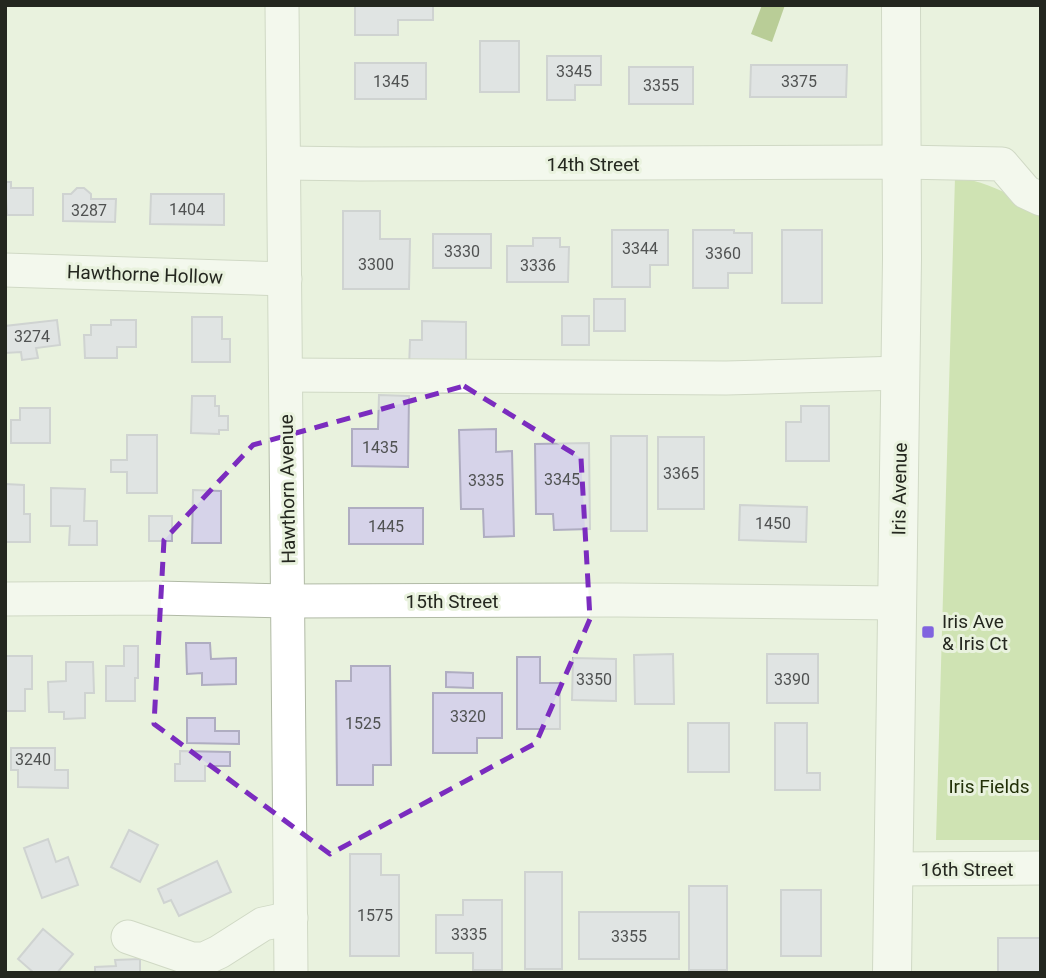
<svg xmlns="http://www.w3.org/2000/svg" width="1046" height="978" font-family="Roboto,sans-serif">
<style>
.green{fill:#b0d17e}
.water{fill:#7ea042}
.building{fill:#d6d3e9;stroke:#afadc1;stroke-width:2}
.lines{fill:none;stroke-linecap:round;stroke-linejoin:round}
.minor-casing{stroke:#b1baa6;stroke-width:35}
.major-casing{stroke:#b1baa6;stroke-width:40}
.minor{stroke:#fff;stroke-width:33}
.major{stroke:#fff;stroke-width:38}
.marked{fill:none;stroke:#7b2cbf;stroke-width:5;stroke-dasharray:14 9;stroke-linejoin:round}
.poi-dot{fill:#8164df;stroke:#e9f2de;stroke-width:2.5}
.labels{text-anchor:middle;stroke-width:6;stroke-linejoin:round;paint-order:stroke}
.number-label{font-size:16px;fill:#505252}
.street-label{font-size:19px;fill:#24271f;stroke:#e9f2de}
.poi-label{font-size:19px;fill:#24271f;stroke:#e9f2de;text-anchor:start}
.park-label{font-size:19px;fill:#223008;stroke:#e9f2de}
</style>
<rect width="100%" height="100%" fill="#e9f2de"/>
<path class="green" d="M955 177C989 182 1011 195 1041 212V840H936Z"/>
<path class="water" d="M762 5H785L772 42 751 34Z"/>
<g class="building">
<path d="M355 5H433V20H398V35H355Z"/>
<rect x="480" y="41" width="39" height="51"/>
<path d="M547 56H601V85H575V100H547Z"/>
<rect x="355" y="63" width="71" height="36"/>
<path d="M751 65H847L846 97H750Z"/>
<rect x="629" y="67" width="64" height="37"/>
<path d="M5 182H11V188H33V215H7Z"/>
<path d="M77 188H84L91 194V199H116L115 222 63 221V194H71Z"/>
<path d="M151 194H224V225L150 224Z"/>
<path d="M343 211H380V239H410L409 289H343Z"/>
<path d="M612 230H668V265H650V287H612Z"/>
<path d="M693 230H734V233H752V273H728V288H693Z"/>
<rect x="782" y="230" width="40" height="73"/>
<rect x="433" y="234" width="58" height="34"/>
<path d="M533 238H560V247H569L568 282H507V246H533Z"/>
<rect x="594" y="299" width="31" height="32"/>
<rect x="562" y="316" width="27" height="29"/>
<path d="M192 317H222V339H230V362H192Z"/>
<path d="M57 320 60 345 36 348 38 358 22 360 21 352 5 353V326Z"/>
<path d="M111 320H136V347H117V358H85L84 335H91V325H111Z"/>
<path d="M422 321 466 322V370L409 369 410 340H422Z"/>
<path d="M379 395 409 396 408 467 352 466V429H378Z"/>
<path d="M192 396H215V406H219V416H228V430H219V434L191 433Z"/>
<path d="M801 406H829V461H786V422H801Z"/>
<path d="M20 408H50V443H11V420H20Z"/>
<path d="M496 429V452L512 451 514 536 484 537 483 509H461L459 430Z"/>
<path d="M127 435H157V493H127V472H111V460H127Z"/>
<rect x="611" y="436" width="36" height="95"/>
<rect x="658" y="437" width="46" height="72"/>
<path d="M589 443 590 529 554 530 553 514H536L535 444Z"/>
<path d="M5 484 24 485V514H30V542H6Z"/>
<path d="M51 488 85 489 84 521H97V545H69L70 526H51Z"/>
<path d="M193 490 221 491V543H192Z"/>
<path d="M740 505 807 507 806 542 739 540Z"/>
<rect x="349" y="508" width="74" height="36"/>
<rect x="149" y="516" width="23" height="25"/>
<path d="M186 643H210L211 659 236 658V684L202 685V673L187 674Z"/>
<path d="M124 646H138V678H135V701H106V666H124Z"/>
<path d="M673 654 674 704H635L634 655Z"/>
<rect x="767" y="654" width="51" height="49"/>
<path d="M6 656H32V689H25V711H5Z"/>
<path d="M517 657H540V683H560V729H517Z"/>
<path d="M573 658 616 659V701L572 700Z"/>
<path d="M66 662H93L94 693H85V718L64 719V712H49L48 682 66 681Z"/>
<path d="M351 666H390L391 765H373V785H337L336 681H351Z"/>
<path d="M446 672 473 673V688L446 687Z"/>
<path d="M433 693H502V738H477V753H433Z"/>
<path d="M187 718H215V731H239V744L187 743Z"/>
<rect x="688" y="723" width="41" height="49"/>
<path d="M775 723H807V773H820V790H775Z"/>
<path d="M11 748H55V770H68V788L18 787V770H11Z"/>
<path d="M180 751 230 752V766H205V781H175V764H180Z"/>
<path d="M129 830 158 845 140 882 111 867Z"/>
<path d="M48 839 56 862 68 857 78 885 42 898 24 848Z"/>
<path d="M350 854H381V875H399V956H350Z"/>
<path d="M217 861 231 892 179 916 171 900 164 903 158 889Z"/>
<rect x="525" y="872" width="37" height="97"/>
<rect x="689" y="886" width="38" height="84"/>
<rect x="781" y="890" width="40" height="66"/>
<path d="M463 900H502V970H473V953H436V915H463Z"/>
<rect x="579" y="912" width="100" height="47"/>
<path d="M43 929 73 954 57 973H34L18 959Z"/>
<rect x="998" y="938" width="43" height="35"/>
<path d="M140 959V973H95V967L116 966 115 960Z"/>
</g>
<g class="lines">
<defs>
<g id="minor">
<path d="M282 5 291 973"/>
<path d="M285 163 360 164 902 162 1002 164 1026 192 1041 199"/>
<path d="M5 270 285 279"/>
<path d="M286 375 726 378 901 373"/>
<path d="M5 599 156 598 288 601 617 600 898 603"/>
<path d="M893 869 1041 868"/>
<path d="M128 937 192 959H204L219 952 263 924 291 918"/>
</g>
<path id="major" d="M892 973 902 259 901 5"/>
</defs>
<use href="#minor" class="minor-casing"/>
<use href="#major" class="major-casing"/>
<use href="#minor" class="minor"/>
<use href="#major" class="major"/>
</g>
<path d="M0 0H1046V978H0ZM464 386 581 458 590 619 536 743 330 854 154 724 164 540 253 445Z" fill="#e9f2de" fill-opacity=".55" fill-rule="evenodd"/>
<path class="marked" d="M464 386 581 458 590 619 536 743 330 854 154 724 164 540 253 445Z"/>
<rect class="poi-dot" x="921" y="625" width="14" height="14" rx="3.5"/>
<g class="labels">
<g class="number-label">
<text x="574" y="77">3345</text>
<text x="391" y="87">1345</text>
<text x="799" y="87">3375</text>
<text x="661" y="91">3355</text>
<text x="187" y="215">1404</text>
<text x="89" y="216">3287</text>
<text x="640" y="254">3344</text>
<text x="462" y="257">3330</text>
<text x="723" y="259">3360</text>
<text x="376" y="270">3300</text>
<text x="538" y="271">3336</text>
<text x="32" y="342">3274</text>
<text x="380" y="453">1435</text>
<text x="681" y="479">3365</text>
<text x="562" y="485">3345</text>
<text x="486" y="486">3335</text>
<text x="773" y="529">1450</text>
<text x="386" y="532">1445</text>
<text x="594" y="685">3350</text>
<text x="792" y="685">3390</text>
<text x="468" y="722">3320</text>
<text x="363" y="729">1525</text>
<text x="33" y="765">3240</text>
<text x="375" y="921">1575</text>
<text x="469" y="940">3335</text>
<text x="629" y="942">3355</text>
</g>
<g class="street-label">
<text x="593" y="171">14th Street</text>
<text transform="translate(145 274) rotate(2)" y="7">Hawthorne Hollow</text>
<text transform="translate(287 489) rotate(-91)" y="7">Hawthorn Avenue</text>
<text transform="translate(899 489) rotate(-89)" y="7">Iris Avenue</text>
<text x="452" y="608">15th Street</text>
<text x="967" y="876">16th Street</text>
</g>
<g class="poi-label">
<text x="942" y="628">Iris Ave<tspan x="942" dy="22">&amp; Iris Ct</tspan></text>
</g>
<g class="park-label">
<text x="989" y="793">Iris Fields</text>
</g>
</g>
<rect width="1046" height="978" fill="none" stroke="#24271f" stroke-width="14"/>
</svg>
